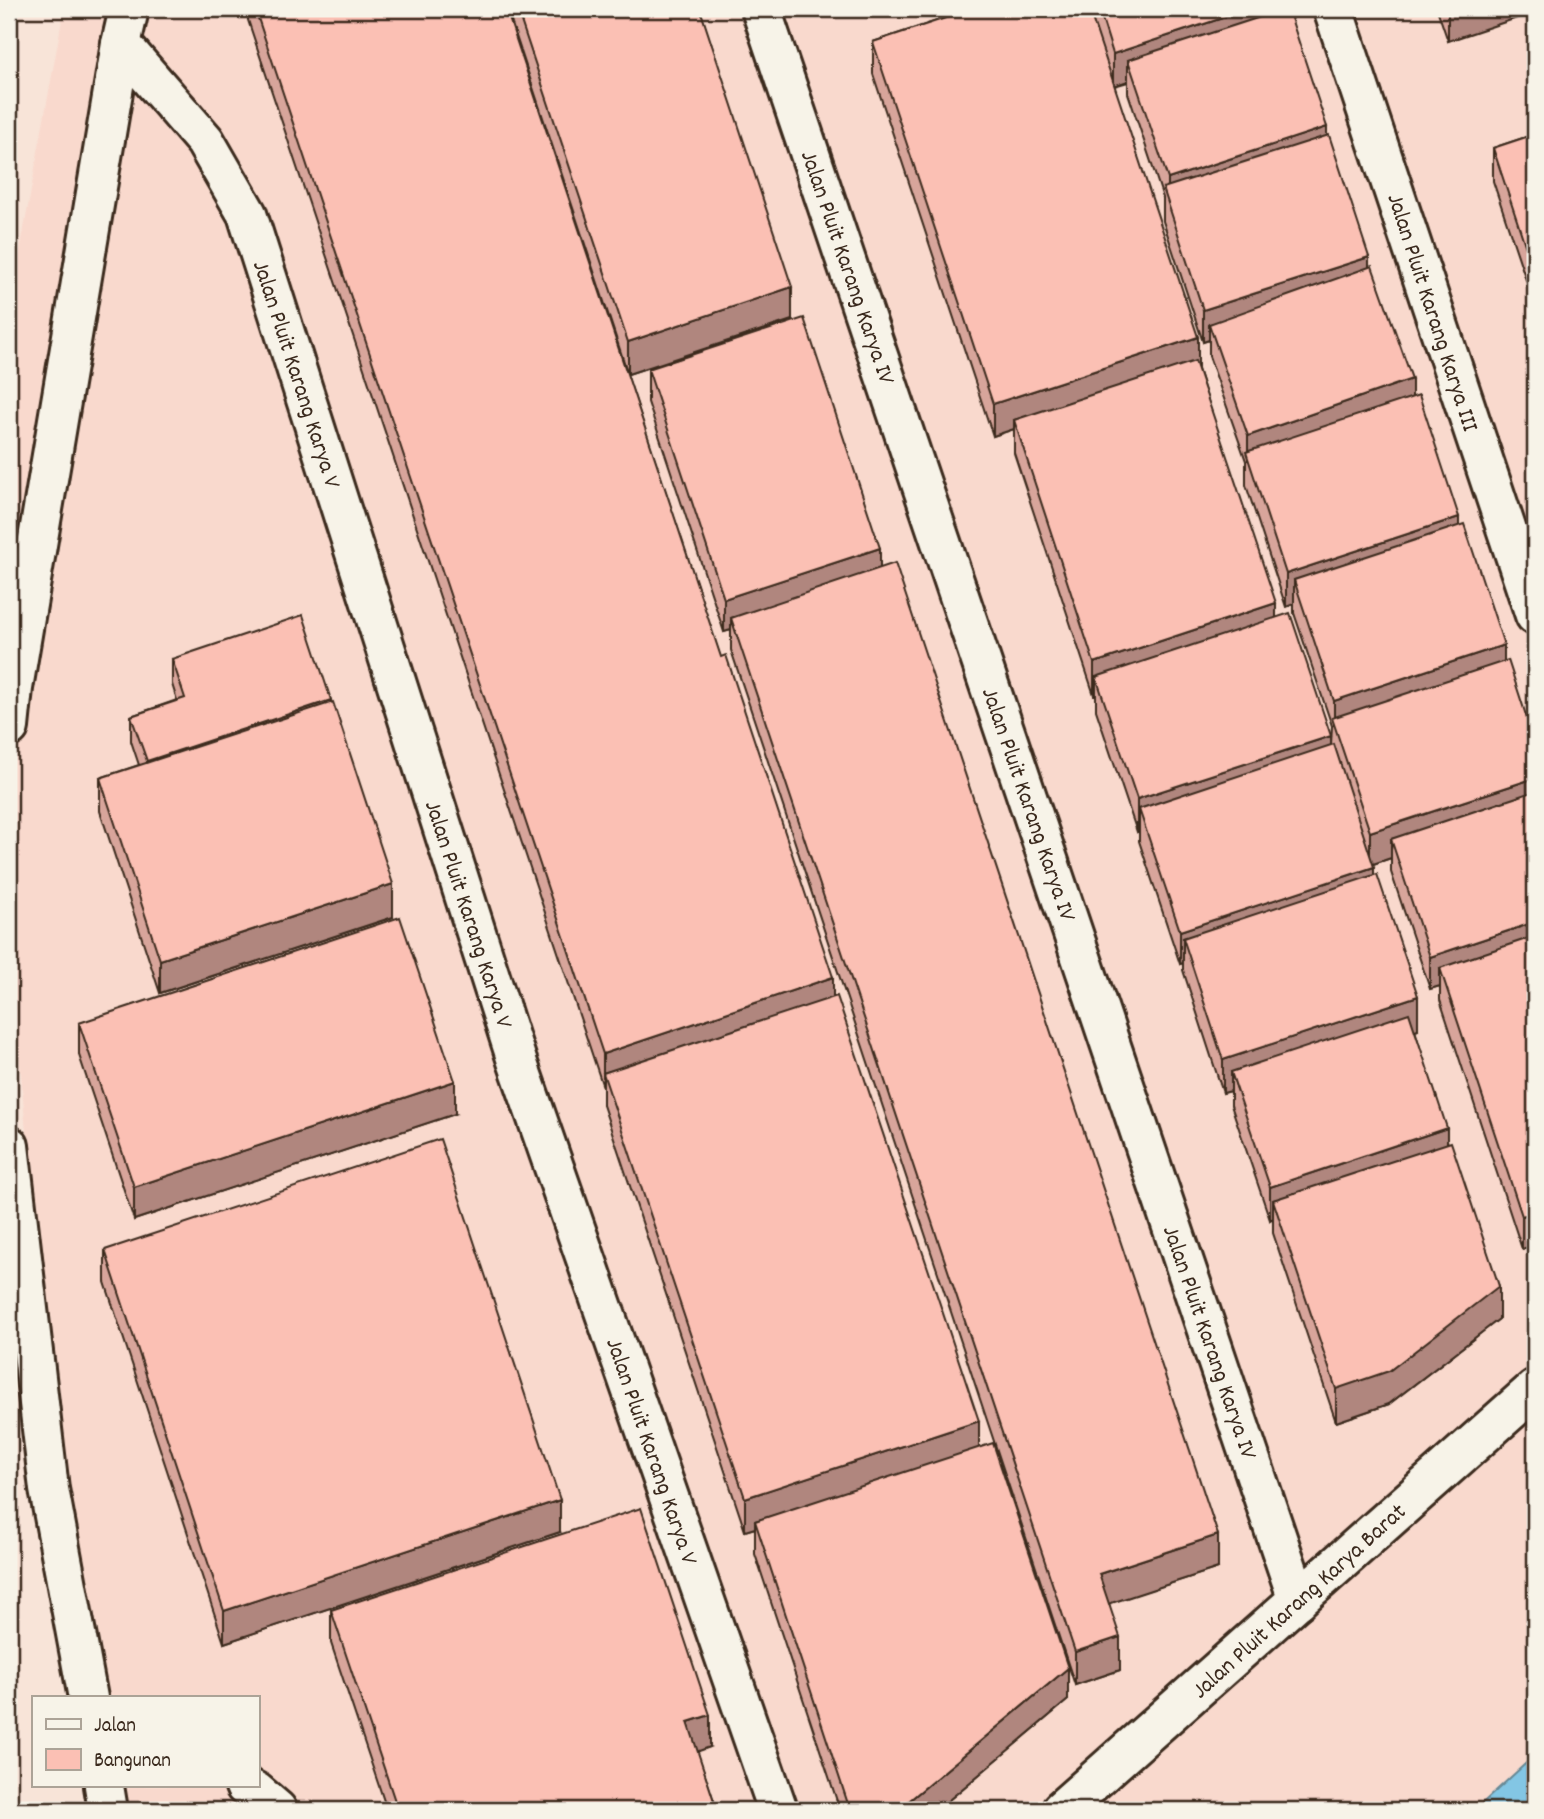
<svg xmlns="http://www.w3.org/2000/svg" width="1544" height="1819" font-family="Dekko,sans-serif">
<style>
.built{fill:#f9d9cd}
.water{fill:#83c6e4;stroke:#668895;stroke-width:2}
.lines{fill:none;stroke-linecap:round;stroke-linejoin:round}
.minor-casing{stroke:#3b2a1e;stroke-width:44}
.minor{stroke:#f7f3e8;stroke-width:38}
.wall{fill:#d8a59b;stroke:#3b2a1e;stroke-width:2;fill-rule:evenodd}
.shaded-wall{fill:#b0867e;stroke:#3b2a1e;stroke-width:2}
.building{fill:#fbc0b4;stroke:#3b2a1e;stroke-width:2}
.labels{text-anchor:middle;stroke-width:7;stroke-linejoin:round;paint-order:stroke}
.street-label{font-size:24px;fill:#3b2a1e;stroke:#f7f3e8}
</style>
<rect width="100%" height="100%" fill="#f8e4d8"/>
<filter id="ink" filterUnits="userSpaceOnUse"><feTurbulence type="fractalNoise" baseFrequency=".0143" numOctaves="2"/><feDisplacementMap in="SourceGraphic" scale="14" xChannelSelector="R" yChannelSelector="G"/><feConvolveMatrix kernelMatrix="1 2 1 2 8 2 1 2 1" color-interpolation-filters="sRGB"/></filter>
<g filter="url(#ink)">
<path class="built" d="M64 9H1535V1810H92L90 1786H257V1698H81L51 1420 9 936V311Z"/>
<path class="water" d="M1535 1755V1810H1475Z"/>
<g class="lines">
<defs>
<g id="minor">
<path d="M761 9 1298 1600"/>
<path d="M1333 9 1535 615"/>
<path d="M121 44 205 141 247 214 517 1061 778 1810"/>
<path d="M9 727 13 688 121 44 129 9"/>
<path d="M9 1146 49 1489 88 1698"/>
<path d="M104 1786 108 1810"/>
<path d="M245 1786 256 1792 277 1810"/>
<path d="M1061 1810 1535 1389"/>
</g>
</defs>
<use href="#minor" class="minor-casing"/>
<use href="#minor" class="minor"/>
</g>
<g class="wall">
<path d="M248 9H506L833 997 979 1447 1068 1700 937 1810H840L755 1554V1528L745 1531 603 1105V1087L248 20Z"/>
<path d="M508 9H700L792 320 628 374 508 12Z"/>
<path d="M973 9H1270V14L1327 136 1412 398 1459 526 1504 661 1535 743V1245L1522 1249 1440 1000V986L1430 989 1391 872V858L1373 864 1374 875 1418 1029 1415 1030 1499 1319 1389 1404 1336 1422 1273 1233V1218L1270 1220 1231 1105V1091L1223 1093 1183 970V963L1180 964 1139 841V831L1137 832 1096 710V695H1094L1014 453V429L993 436 873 74V42ZM1128 82V93L1163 198V221L1203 342 1209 340V356L1246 461V485L1286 607 1294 604V613L1332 726 1331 745 1276 618 1198 369 1114 86Z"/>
<path d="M1437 9H1535L1448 41Z"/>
<path d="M1535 134V307L1493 181V148Z"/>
<path d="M648 369 880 569 1218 1568 1109 1603 1120 1670 1075 1685 731 650V630L724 632 648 402Z"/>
<path d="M172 659 331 702 393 917 160 993 100 811V778L139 765 131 741V716L177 700 172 684Z"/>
<path d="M79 1023 455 1114 134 1220 79 1055Z"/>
<path d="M105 1250 560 1532 224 1643 105 1282Z"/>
<path d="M331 1610 710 1747 697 1751 717 1810H387L331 1643Z"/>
</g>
<g class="shaded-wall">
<path d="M1250 9H1270V35L1128 60V81L1113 86V54Z"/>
<path d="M1448 9H1535V12L1448 41Z"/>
<path d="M1327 127V160L1168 202V179Z"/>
<path d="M1369 257V290L1209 324V340L1203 342V310Z"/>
<path d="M792 287V320L628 374V342Z"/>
<path d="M1198 337V369L1014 420V429L993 436V404Z"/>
<path d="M1412 379V411L1248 460V436Z"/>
<path d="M1459 517V550L1294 580V604L1286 607V574Z"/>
<path d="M880 548V580L731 618V630L724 632V599Z"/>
<path d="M1276 603V636L1096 677V695H1094V663Z"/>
<path d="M1504 645V678L1334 725V701Z"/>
<path d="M331 700V725L147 786V761Z"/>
<path d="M1331 736V768L1139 809V831L1137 832V799Z"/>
<path d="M1535 778V810L1391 839V858L1370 865V832Z"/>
<path d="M1374 867V900L1183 938V963L1180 964V931Z"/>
<path d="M393 884V917L160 993V960Z"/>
<path d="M1535 922V955L1440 968V986L1430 989V957Z"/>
<path d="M833 977V1010L603 1073V1087V1054Z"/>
<path d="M1418 996V1029L1237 1089 1231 1072V1091L1223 1093V1060Z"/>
<path d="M455 1081V1114L134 1220V1187Z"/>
<path d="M1447 1128V1161L1273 1200V1218L1270 1220V1187Z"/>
<path d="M1535 1212V1245L1522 1249V1216Z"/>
<path d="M1499 1286V1319L1389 1404 1336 1422V1389Z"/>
<path d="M979 1421V1454L755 1521V1528L745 1531V1498Z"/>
<path d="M560 1500V1532L224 1643V1611Z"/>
<path d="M1218 1535V1568L1099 1607V1574Z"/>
<path d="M1120 1637V1670L1075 1685V1652Z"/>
<path d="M1068 1668V1700L937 1810H898Z"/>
<path d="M710 1715V1747L688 1755V1722Z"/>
</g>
<g class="building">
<path d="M255 9H506L721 657 726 655 833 977 603 1054Z"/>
<path d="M517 9H700L792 287 628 342Z"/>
<path d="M973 9H1089L1198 337 993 404 873 42Z"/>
<path d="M1099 9H1250L1113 54Z"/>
<path d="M1285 9H1288L1327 127 1168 179 1128 60Z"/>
<path d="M1535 134V275L1493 148Z"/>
<path d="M1329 135 1369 257 1203 310 1163 188Z"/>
<path d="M1372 266 1412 379 1248 436 1209 324Z"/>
<path d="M804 318 880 548 724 599 648 369Z"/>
<path d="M1195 361 1276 603 1094 663 1014 420Z"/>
<path d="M1419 395 1459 517 1286 574 1246 452Z"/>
<path d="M1464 524 1504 645 1334 701 1294 580Z"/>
<path d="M895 563 1218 1535 1099 1574 1120 1637 1075 1652 731 618Z"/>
<path d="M1290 613 1331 736 1137 799 1096 677Z"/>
<path d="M303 615 331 700 147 761 131 716 185 698 172 659Z"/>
<path d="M1508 660 1535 743V778L1370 832 1332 718Z"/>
<path d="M333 702 393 884 160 960 100 778Z"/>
<path d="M1334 744 1374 867 1180 931 1139 809Z"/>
<path d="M1535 791V922L1430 957 1391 839Z"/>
<path d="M1377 874 1418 996 1223 1060 1183 938Z"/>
<path d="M400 917 455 1081 134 1187 79 1023Z"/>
<path d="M1535 936V1212L1522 1216 1440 968Z"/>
<path d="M837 996 979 1421 745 1498 603 1073Z"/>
<path d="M1409 1013 1447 1128 1270 1187 1231 1072Z"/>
<path d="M440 1139 560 1500 224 1611 105 1250Z"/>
<path d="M1451 1142 1499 1286 1389 1371 1336 1389 1273 1200Z"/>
<path d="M993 1443 1068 1668 898 1810H850L755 1521Z"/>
<path d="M641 1508 710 1715 688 1722 717 1810H398L331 1610Z"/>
</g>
</g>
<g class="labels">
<g class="street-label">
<text transform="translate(849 267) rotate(71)" y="8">Jalan Pluit Karang Karya IV</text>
<text transform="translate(1434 312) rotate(72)" y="8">Jalan Pluit Karang Karya III</text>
<text transform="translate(298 374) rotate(72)" y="8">Jalan Pluit Karang Karya V</text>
<text transform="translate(1030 804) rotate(71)" y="8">Jalan Pluit Karang Karya IV</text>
<text transform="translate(470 914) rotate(72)" y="8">Jalan Pluit Karang Karya V</text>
<text transform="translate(1211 1342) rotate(71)" y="8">Jalan Pluit Karang Karya IV</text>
<text transform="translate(653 1451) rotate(71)" y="8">Jalan Pluit Karang Karya V</text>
<text transform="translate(1298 1600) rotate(-42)" y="8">Jalan Pluit Karang Karya Barat</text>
</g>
</g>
<rect width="1544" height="1819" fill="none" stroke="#f7f3e8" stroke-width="35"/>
<rect x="18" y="18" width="1509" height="1784" fill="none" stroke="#3b2a1e" stroke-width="2.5" filter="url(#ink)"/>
<rect x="32" y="1696" width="228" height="91" fill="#f7f3e8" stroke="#aca397" stroke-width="2"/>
<rect x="46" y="1719" width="35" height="10" fill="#f7f3e8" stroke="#aca397" stroke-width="2"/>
<text x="94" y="1731" font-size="21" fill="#3b2a1e">Jalan</text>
<rect x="46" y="1749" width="35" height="21" fill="#fbc0b4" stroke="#aca397" stroke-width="2"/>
<text x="94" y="1766" font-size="21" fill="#3b2a1e">Bangunan</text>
</svg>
